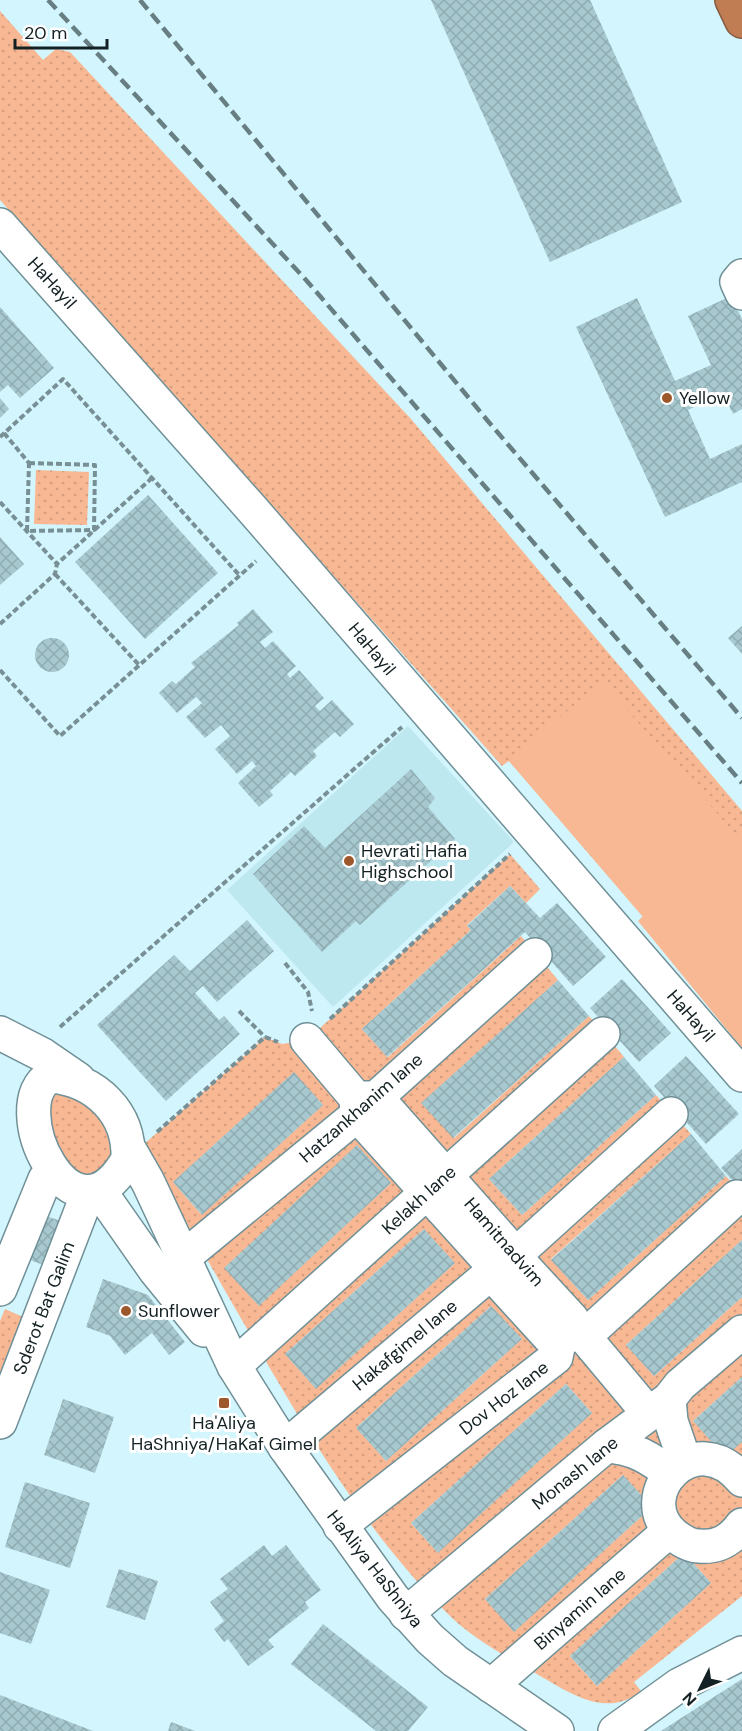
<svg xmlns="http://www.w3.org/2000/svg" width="742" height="1731" font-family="'DM Sans',sans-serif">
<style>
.built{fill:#bde8f0}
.grass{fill:url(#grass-dots);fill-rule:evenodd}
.green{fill:#f8b893}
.building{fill:url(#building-cross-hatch)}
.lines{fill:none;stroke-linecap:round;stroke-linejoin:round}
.minor-casing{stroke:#709097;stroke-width:36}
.highway-casing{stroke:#845c43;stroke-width:36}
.path{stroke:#789095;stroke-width:4;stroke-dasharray:6 3;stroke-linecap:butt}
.minor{stroke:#fff;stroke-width:33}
.highway{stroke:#c07c53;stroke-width:33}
.rail{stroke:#677e83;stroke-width:4.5;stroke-dasharray:12 6;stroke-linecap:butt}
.poi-dot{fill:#9c572a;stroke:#fff;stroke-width:2}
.labels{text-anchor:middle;stroke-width:6;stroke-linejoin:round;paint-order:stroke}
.street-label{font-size:18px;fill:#142124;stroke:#fff}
.poi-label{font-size:18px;fill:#142124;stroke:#fff;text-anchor:start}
</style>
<defs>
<pattern id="grass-dots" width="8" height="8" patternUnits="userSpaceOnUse" patternTransform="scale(1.5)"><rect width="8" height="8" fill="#f8b893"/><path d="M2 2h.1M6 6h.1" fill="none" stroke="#d49e7f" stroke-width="1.8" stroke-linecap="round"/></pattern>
<pattern id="building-cross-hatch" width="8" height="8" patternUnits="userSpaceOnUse" patternTransform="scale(1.5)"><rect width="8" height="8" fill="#a7c8cf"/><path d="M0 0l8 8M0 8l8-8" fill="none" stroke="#8facb2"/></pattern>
</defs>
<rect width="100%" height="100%" fill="#d3f5fd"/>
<path class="built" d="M408 726 514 842 333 1007 227 890Z"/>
<g class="grass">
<path d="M0 11 43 60 56 49 70 52 411 419 742 811V833L643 917 509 761 502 766 0 200Z"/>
<path d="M36 470 89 472 87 525 34 524Z"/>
<path d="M510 854 540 889 526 903 510 886 467 925 471 930 362 1029 388 1057 521 936 558 980 422 1103 454 1138 589 1016 624 1057 489 1179 522 1215 656 1095 691 1134 551 1259 588 1300 726 1176 742 1194V1240L626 1345 654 1376 742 1297V1377L693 1421 742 1442V1596L634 1682 641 1691C608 1718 573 1695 542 1677 509 1658 472 1639 445 1611 368 1534 311 1439 257 1346 218 1279 180 1212 143 1145L265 1037 282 1044 307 1040ZM294 1073 323 1105 201 1214 173 1182ZM357 1146 391 1183 259 1305ZM424 1229 454 1264 316 1388 285 1354ZM491 1306 522 1339 386 1461 357 1427ZM566 1384 592 1413 437 1552 411 1523ZM623 1475 652 1507 514 1631 485 1599ZM684 1553 711 1583 597 1686 570 1656Z"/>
<path d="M58 1090 89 1105 110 1127 112 1155 106 1166 89 1176 68 1172 32 1109Z"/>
<path d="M5 1309 30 1320 0 1397V1321Z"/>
</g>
<path class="green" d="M602 681 737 836 742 833V1048L638 921 643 916 509 761Z"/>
<g class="building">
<path d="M431 0H590L682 202 550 262Z"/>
<path d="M731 296 742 319V409L733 414 723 393 688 410 710 459 742 444V482L665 517 576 327 637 298 675 381 711 365 688 316Z"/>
<path d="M0 307 54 368 20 398 8 385 0 392Z"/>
<path d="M0 398 9 409 0 418Z"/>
<path d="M148 495 218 573 145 639 75 562Z"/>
<path d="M0 537 24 564 0 585Z"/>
<path d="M253 609 273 632 260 642 265 648 273 641 296 666 287 674 290 678 299 670 324 698 315 706 320 711 332 700 354 724 340 737 335 732 313 751 317 756 295 776 291 772 270 791 273 795 259 807 238 783 256 766 252 761 237 774 215 749 230 736 221 725 205 738 186 717 202 703 196 697 177 713 159 693 172 681 176 684 195 667 191 663 239 625 237 623Z"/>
<path d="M742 626V654L728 638Z"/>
<circle cx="52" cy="655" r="17"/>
<path d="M411 769 435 798 428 807 455 839 360 925 356 921 322 952 253 874 304 826 325 848Z"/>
<path d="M510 886 540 918 557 903 606 957 573 986 525 932 387 1057 362 1029 471 930 467 926Z"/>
<path d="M247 920 274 951 217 1002 203 986 195 993 219 1020 224 1016 240 1034 166 1101 97 1025 174 955 190 971Z"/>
<path d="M622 979 671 1033 639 1062 590 1008Z"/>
<path d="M558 980 589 1016 453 1138 421 1103Z"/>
<path d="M686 1056 739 1114 706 1144 654 1086Z"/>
<path d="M624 1057 656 1095 522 1215 489 1179Z"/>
<path d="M294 1072 323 1105 202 1215 173 1182Z"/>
<path d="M691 1134 726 1176 588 1300 551 1260Z"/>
<path d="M357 1145 391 1183 259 1306 224 1268Z"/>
<path d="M742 1149V1191L721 1168Z"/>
<path d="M41 1214 63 1222 46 1266 25 1258Z"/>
<path d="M424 1229 455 1263 316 1389 285 1354Z"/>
<path d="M742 1240V1297L654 1376 626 1345Z"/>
<path d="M103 1279 148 1295 185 1342 169 1355 152 1333 125 1355 110 1336 86 1327Z"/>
<path d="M491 1306 522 1339 386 1461 356 1428Z"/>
<path d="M742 1377V1442L725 1457 693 1421Z"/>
<path d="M566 1384 592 1413 438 1553 411 1523Z"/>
<path d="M63 1399 114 1417 95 1473 44 1455Z"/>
<path d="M623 1475 652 1507 514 1632 485 1599Z"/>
<path d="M25 1482 90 1503 70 1568 5 1547Z"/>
<path d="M264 1545 272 1556 286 1545 321 1590 305 1602 309 1608 268 1640 274 1647 248 1666 228 1639 224 1642 214 1629 224 1621 210 1602 228 1589 220 1579Z"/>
<path d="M684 1553 711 1583 597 1686 570 1656Z"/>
<path d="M119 1569 158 1581 145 1620 106 1607Z"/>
<path d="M0 1572 50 1590 31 1644 0 1633Z"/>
<path d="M323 1624 428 1707 408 1731H376L291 1664Z"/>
<path d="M742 1679V1731H661Z"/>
<path d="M0 1695 93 1731H0Z"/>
<path d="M171 1722 195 1731H168Z"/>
</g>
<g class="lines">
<defs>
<g id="minor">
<path d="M0 225 252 509 742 1075"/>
<path d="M742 276 737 282 742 293"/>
<path d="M0 1033 43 1055 78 1079"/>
<path d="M307 1040 356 1098H377L508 1246 514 1256 572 1319 577 1328 649 1414"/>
<path d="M51 1076C96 1080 130 1113 128 1159 72 1258 0 1102 51 1076Z"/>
<path d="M356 1098 357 1115 497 1270V1280L549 1337 559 1343"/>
<path d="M128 1147 148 1182 234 1366 285 1447 393 1598 430 1639 455 1661 557 1731"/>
<path d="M99 1190 155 1270 204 1330"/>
<path d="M184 1257 357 1115 535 955"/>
<path d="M0 1289 45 1179"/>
<path d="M234 1366 603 1034"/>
<path d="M669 1399 671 1421 685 1462"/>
<path d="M0 1422 88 1193"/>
<path d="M606 1446C632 1447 651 1458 670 1474"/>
<path d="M285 1447 491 1273C500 1269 503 1259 514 1256L671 1114"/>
<path d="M742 1480C696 1423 628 1495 674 1535 682 1541 690 1546 699 1546 718 1548 731 1540 742 1525"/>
<path d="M340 1526 551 1361 556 1357 559 1343 577 1328 585 1331 597 1325 737 1197"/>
<path d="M406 1614 606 1446 669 1399 680 1385 742 1332"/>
<path d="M491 1686 669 1531"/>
<path d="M615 1731 679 1685 742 1653"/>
</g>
<path id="highway" d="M732 0 742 21"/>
</defs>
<use href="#minor" class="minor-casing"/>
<use href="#highway" class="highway-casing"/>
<g class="path">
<path d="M4 433 29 463"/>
<path d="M0 437 63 379 240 576"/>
<path d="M29 463 95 465 94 530 27 531Z"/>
<path d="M0 502 57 564"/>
<path d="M55 574 139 665"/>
<path d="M0 624 55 574 57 564 152 478"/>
<path d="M0 670 60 736 256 561"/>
<path d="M285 963 308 992 312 1011"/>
<path d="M239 1011 265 1037"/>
<path d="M330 1019 510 854"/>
<path d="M60 1027 402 727"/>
<path d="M157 1132 265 1037 278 1042"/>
</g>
<use href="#minor" class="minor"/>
<use href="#highway" class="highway"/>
<g class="rail">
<path d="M48 0 306 280 742 783"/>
<path d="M140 0 487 420 742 718"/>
</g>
</g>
<g class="poi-dot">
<circle cx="667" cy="398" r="6"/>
<circle cx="349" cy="861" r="6"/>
<circle cx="126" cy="1311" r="6"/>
<rect x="218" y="1397" width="12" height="12" rx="3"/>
</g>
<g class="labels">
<g class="street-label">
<text transform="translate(52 283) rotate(48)" y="6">HaHayil</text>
<text transform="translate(372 649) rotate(50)" y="6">HaHayil</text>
<text transform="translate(691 1016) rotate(49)" y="6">HaHayil</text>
<text transform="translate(361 1108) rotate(-41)" y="6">Hatzankhanim lane</text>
<text transform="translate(419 1200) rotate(-42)" y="6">Kelakh lane</text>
<text transform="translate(504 1242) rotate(49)" y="6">Hamitnadvim</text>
<text transform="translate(44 1308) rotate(-69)" y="6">Sderot Bat Galim</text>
<text transform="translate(405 1345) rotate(-40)" y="6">Hakafgimel lane</text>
<text transform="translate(504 1398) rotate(-38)" y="6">Dov Hoz lane</text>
<text transform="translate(575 1473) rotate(-39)" y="6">Monash lane</text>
<text transform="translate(375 1569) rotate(52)" y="6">HaAliya HaShniya</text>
<text transform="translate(580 1609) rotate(-41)" y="6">Binyamin lane</text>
</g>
<g class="poi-label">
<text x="679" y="404">Yellow</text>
<text x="361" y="857">Hevrati Hafia<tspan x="361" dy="21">Highschool</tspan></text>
<text x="138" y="1317">Sunflower</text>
<text x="224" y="1429" text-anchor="middle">Ha'Aliya<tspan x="224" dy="21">HaShniya/HaKaf Gimel</tspan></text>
</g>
</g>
<g transform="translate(700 1689) rotate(227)" stroke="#ffffff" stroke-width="4.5" paint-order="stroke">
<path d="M0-4.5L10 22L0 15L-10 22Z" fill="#142124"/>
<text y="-9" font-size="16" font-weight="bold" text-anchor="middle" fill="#142124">N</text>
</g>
<path d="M15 39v9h92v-9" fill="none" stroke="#142124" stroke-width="3"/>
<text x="24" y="39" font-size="18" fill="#142124" stroke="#ffffff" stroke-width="4.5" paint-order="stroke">20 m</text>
</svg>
